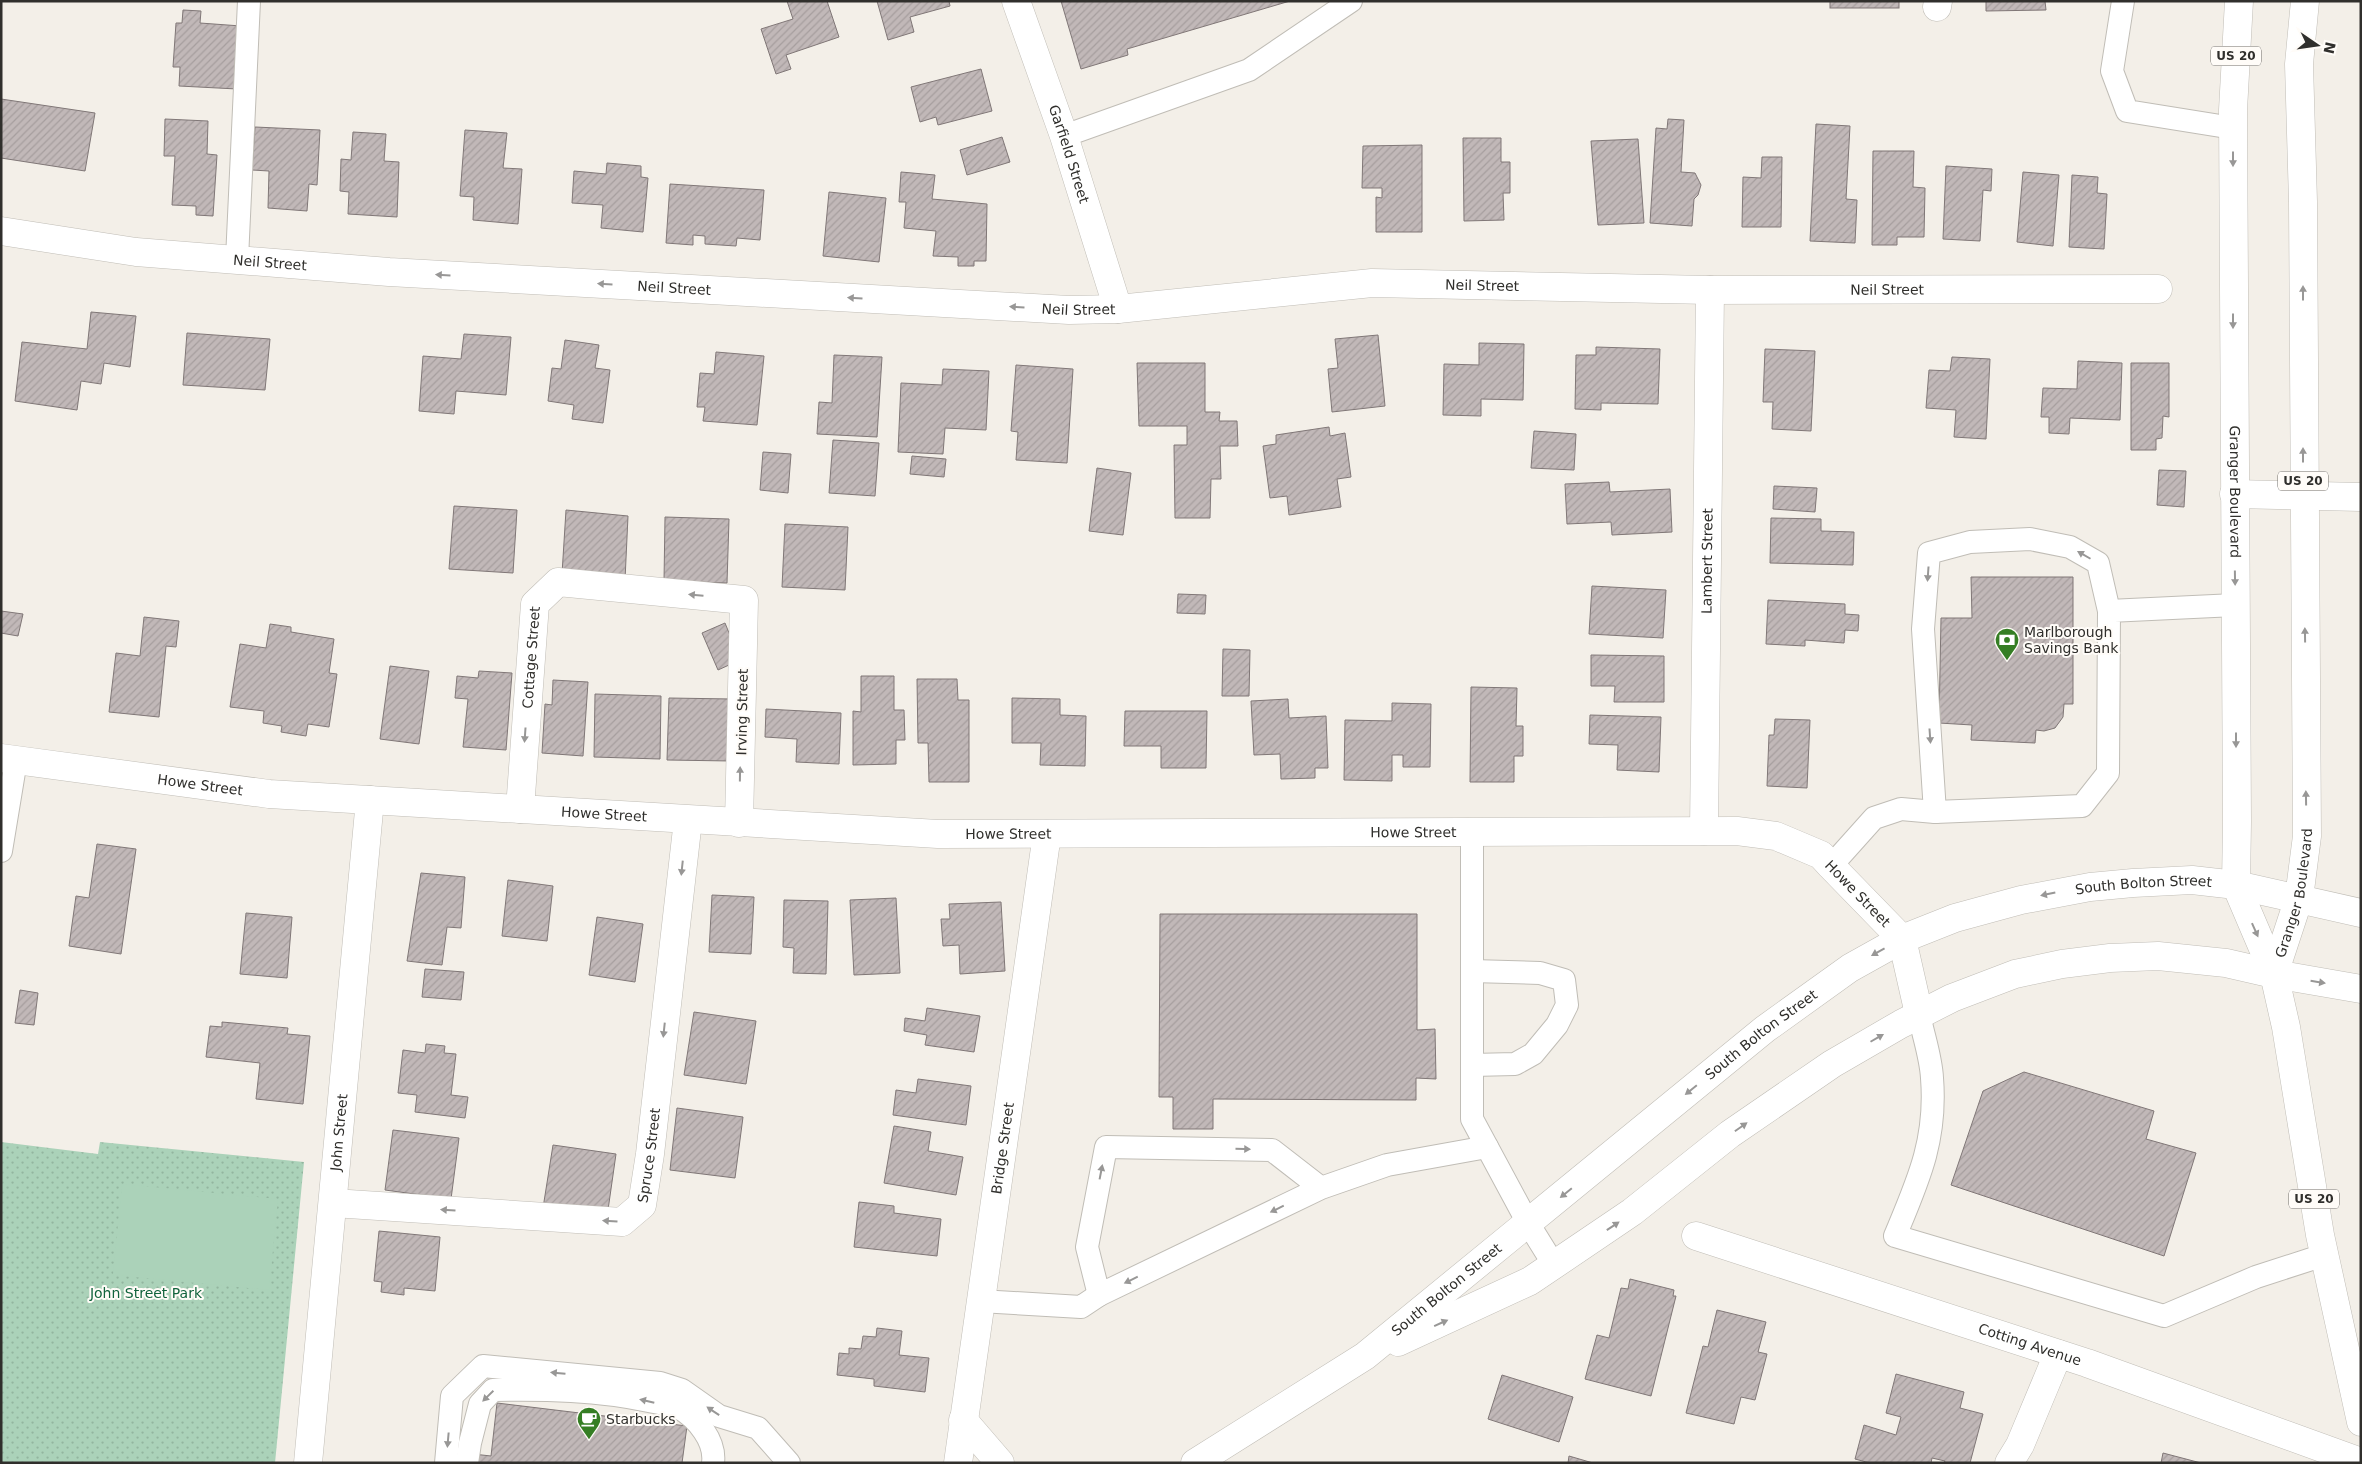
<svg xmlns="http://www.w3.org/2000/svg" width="2362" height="1464" font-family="'DejaVu Sans',sans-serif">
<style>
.grass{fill:url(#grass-dots)}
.garden{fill:#abd2b9}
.building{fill:url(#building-hatch);stroke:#807777}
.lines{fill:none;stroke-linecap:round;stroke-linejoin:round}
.service-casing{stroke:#c0bdb6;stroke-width:24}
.minor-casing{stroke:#c0bdb6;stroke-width:29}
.secondary-casing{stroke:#c0bdb6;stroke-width:29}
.primary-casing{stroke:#c0bdb6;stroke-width:29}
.service{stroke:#fff;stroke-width:22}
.minor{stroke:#fff;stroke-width:28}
.secondary{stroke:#fff;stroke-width:28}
.primary{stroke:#fff;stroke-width:28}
.oneway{fill:#989796}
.labels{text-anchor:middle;stroke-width:4;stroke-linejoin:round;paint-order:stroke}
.shield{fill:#fffcf8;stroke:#6e6c69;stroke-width:1}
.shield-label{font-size:12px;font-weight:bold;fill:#302f2c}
.street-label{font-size:14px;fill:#302f2c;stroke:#fffcf8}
.poi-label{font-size:14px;fill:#302f2c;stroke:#fffcf8;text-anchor:start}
.park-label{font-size:14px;fill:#11633c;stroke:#fffcf8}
</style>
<defs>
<pattern id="grass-dots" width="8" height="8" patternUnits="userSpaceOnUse" patternTransform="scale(1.25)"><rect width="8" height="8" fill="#abd2b9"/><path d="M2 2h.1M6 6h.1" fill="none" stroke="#93b59f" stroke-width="1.8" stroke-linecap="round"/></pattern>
<pattern id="building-hatch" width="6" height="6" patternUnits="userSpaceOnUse" patternTransform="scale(1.25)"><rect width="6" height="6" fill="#c1b8b8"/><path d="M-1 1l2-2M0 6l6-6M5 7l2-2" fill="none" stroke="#a69e9e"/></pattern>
</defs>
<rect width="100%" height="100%" fill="#f3efe8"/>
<path class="grass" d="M1 1142 98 1154 100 1142 304 1162 275 1463H1Z"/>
<path class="garden" d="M122 1184 278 1199 269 1290 113 1275Z"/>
<g class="building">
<path d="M787 1H827L839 37 786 55 791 69 776 74 761 29 793 19Z"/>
<path d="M877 1H949L950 6 910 17 914 32 888 40Z"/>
<path d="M1061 1H1290L1127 49 1128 55 1081 69Z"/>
<rect x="1830" y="1" width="69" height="7"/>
<path d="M1986 1H2045L2046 10 1986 11Z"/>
<path d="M183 10 201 11 200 23 241 26 237 89 179 86 180 67H173L176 23H182Z"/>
<path d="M981 69 992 111 938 125 936 117 920 122 911 87Z"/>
<path d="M1 99 95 113 85 171 1 158Z"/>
<path d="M165 119 208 121 207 154 217 155 213 216 196 215V206L172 205 175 156H164Z"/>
<path d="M1668 119 1684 120 1681 172 1695 173 1701 185 1698 195 1694 199 1692 226 1650 223 1656 128 1667 129Z"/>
<path d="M1816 124 1850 126 1846 199 1857 200 1855 243 1810 241Z"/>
<path d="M255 127 320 130 317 185 309 184 307 211 268 208 269 171 252 170Z"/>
<path d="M465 130 507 133 503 168 522 169 518 224 473 220 474 197 460 196Z"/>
<path d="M353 132 386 134 384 161 399 162 397 217 348 214 349 192 340 191 341 159 351 160Z"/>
<path d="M1002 137 1010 162 967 175 960 150Z"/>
<path d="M1463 138H1501V162H1510V193H1503L1504 220 1464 221Z"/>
<path d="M1638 139 1644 223 1598 225 1591 141Z"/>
<path d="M1422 145V232H1376V197L1382 198V188H1362L1363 146Z"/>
<path d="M1873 151H1914L1913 187 1925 188 1924 237H1897V245H1872Z"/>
<path d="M1762 157H1782L1781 227H1742L1743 177 1761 178Z"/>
<path d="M607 163 641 166V177L648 178 643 232 601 228 603 205 572 203 574 171 606 174Z"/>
<path d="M1946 166 1992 169 1991 191 1983 190 1980 241 1943 239Z"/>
<path d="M901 172 935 175 932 199 987 204 986 261H974V266H958V257L933 256 936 231 904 228 906 202H899Z"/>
<path d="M2023 172 2059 175 2053 246 2017 242Z"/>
<path d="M2072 175 2098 177 2097 193 2107 194 2104 249 2069 247Z"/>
<path d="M670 184 764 190 760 240 737 238 736 246 705 244V236L693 235V245L666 243Z"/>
<path d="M829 192 886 198 879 262 823 256Z"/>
<path d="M91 312 136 316 130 367 104 363 101 384 81 381 77 410 15 401 22 342 87 349Z"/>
<path d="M187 333 270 339 265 390 183 385Z"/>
<path d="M464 334 511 337 506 395 456 391 454 414 419 411 423 356 461 359Z"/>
<path d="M1378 335 1385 406 1332 412 1328 369 1338 368 1335 339Z"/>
<path d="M565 340 599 345 595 368 610 370 603 423 572 419 574 405 548 401 552 368 561 369Z"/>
<path d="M1479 343 1524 344 1523 400 1481 399V416L1443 415 1444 364 1479 365Z"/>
<path d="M1596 347 1660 349 1658 404 1601 403V410L1575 409 1576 355H1596Z"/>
<path d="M1765 349 1815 351 1811 431 1772 429 1773 402H1763Z"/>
<path d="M716 352 764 356 757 425 703 421 705 407H697L700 373 714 374Z"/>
<path d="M834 355 882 357 877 437 817 434 819 402 832 403Z"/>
<path d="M1952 357 1990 359 1986 439 1954 437 1956 410 1926 408 1929 370 1950 371Z"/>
<path d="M2078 361 2122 363 2120 420 2070 418 2069 434 2049 433V417H2041L2043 388 2077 389Z"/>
<path d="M1137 363H1205V412H1220L1219 421H1237L1238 446H1220L1221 479H1211L1210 518H1175L1174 445H1187V426H1139Z"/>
<path d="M2131 363H2169V417L2163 416 2162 438 2156 439V450H2131Z"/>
<path d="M1016 365 1073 369 1067 463 1016 460 1018 432 1011 431Z"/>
<path d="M943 369 989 371 986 430 945 428 943 454 898 452 901 383 942 385Z"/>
<path d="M1329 427 1330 436 1345 433 1351 477 1337 479 1341 507 1289 515 1287 496 1270 498 1263 446 1276 444V435Z"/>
<path d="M1534 431 1576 434 1574 470 1531 468Z"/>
<path d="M833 440 879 443 875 496 829 493Z"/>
<path d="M763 452 791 454 788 493 760 490Z"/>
<path d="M912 456 946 459 944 477 910 474Z"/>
<path d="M1097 468 1131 473 1123 535 1089 531Z"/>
<path d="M2159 470 2186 471 2184 507 2157 505Z"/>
<path d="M1609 482 1610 492 1670 489 1672 532 1612 535 1611 522 1567 524 1565 484Z"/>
<path d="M1774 486 1817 488 1815 512 1773 509Z"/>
<path d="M454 506 517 510 513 573 449 569Z"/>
<path d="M566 510 628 516 625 580 562 574Z"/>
<path d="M665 517 729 519 727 583 664 581Z"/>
<path d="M1771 518 1821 519V531L1854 532 1853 565 1770 563Z"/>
<path d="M785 524 848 527 845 590 782 587Z"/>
<path d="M1971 577H2073V704H2064L2063 717 2055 728 2044 731 2036 730 2035 743 1971 740 1972 725 1939 723 1941 618H1972Z"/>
<path d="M1592 586 1666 590 1663 638 1589 634Z"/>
<path d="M1178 594 1206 595 1205 614 1177 613Z"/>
<path d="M1768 600 1845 604V614L1859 615 1858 631 1845 630 1844 643 1805 640V646L1766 644Z"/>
<path d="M1 611 23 614 18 636 1 633Z"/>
<path d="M144 617 179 621 176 647 166 646 159 717 109 712 116 653 140 656Z"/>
<path d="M725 623 740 660 718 670 702 633Z"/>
<path d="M270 624 291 627V632L334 639 329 673 337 674 329 727 308 724 306 736 281 732 282 726 263 723 264 711 230 707 240 644 266 648Z"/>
<path d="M1223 649 1250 650 1249 696H1222Z"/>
<path d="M1591 655 1664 656V702H1614L1615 686H1591Z"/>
<path d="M390 666 429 671 419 744 380 739Z"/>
<path d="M479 671 512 673 506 750 463 747 468 699 455 698 457 676 478 678Z"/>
<path d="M861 676H894V710H904L905 740H896V764L853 765V711L861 712Z"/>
<path d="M917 679H957L958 700H969V782H929L928 743H918Z"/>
<path d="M553 680 588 682 583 756 542 753 545 704 552 705Z"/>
<path d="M1471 687 1517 688 1516 726H1523V756H1514V782H1470Z"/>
<path d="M595 694 661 696 660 759 594 757Z"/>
<path d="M669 698 732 699 731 761 667 760Z"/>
<path d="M1012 698 1060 699V715L1086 716 1085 766 1040 765 1041 743H1012Z"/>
<path d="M1288 699 1289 718 1326 716 1328 768H1315V778L1281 779 1280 754 1254 755 1251 701Z"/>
<path d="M1392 703 1431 704 1430 767H1403V755H1392V781L1344 780 1345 720 1392 721Z"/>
<path d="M766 709 841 713 839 764 796 762 797 739 765 737Z"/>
<path d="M1125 711H1207L1206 768H1161V746H1124Z"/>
<path d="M1590 715 1661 717 1659 772 1617 770 1618 745 1589 744Z"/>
<path d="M1775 719 1810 720 1807 788 1767 786 1769 735H1774Z"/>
<path d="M97 844 136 849 121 954 69 946 76 896 89 898Z"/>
<path d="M421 873 465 877 461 928 447 927 442 965 407 961Z"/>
<path d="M508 880 553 886 547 941 502 936Z"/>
<path d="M712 895 754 897 751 954 709 952Z"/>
<path d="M896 898 900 973 854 975 850 900Z"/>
<path d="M784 900 828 901 826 974 793 973 794 948 783 947Z"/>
<path d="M1001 902 1005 971 960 974 959 945 943 946 941 919H950L949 904Z"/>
<path d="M246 913 292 917 287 978 240 974Z"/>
<path d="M1160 914H1417V1030L1435 1029 1436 1079 1416 1078V1100L1213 1099V1129H1173V1097H1159Z"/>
<path d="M597 917 643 924 635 982 589 975Z"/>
<path d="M425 969 464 972 461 1000 422 997Z"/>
<path d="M20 990 38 993 34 1025 15 1023Z"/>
<path d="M927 1008 980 1016 974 1052 925 1045 927 1035 904 1031 905 1018 925 1021Z"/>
<path d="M694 1012 756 1021 746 1084 684 1075Z"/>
<path d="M222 1022 288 1028 287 1034 310 1036 303 1104 256 1099 260 1063 206 1057 210 1026 222 1027Z"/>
<path d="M426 1044 445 1046 444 1053 456 1054 451 1095 468 1097 465 1118 415 1112 417 1095 398 1093 403 1050 425 1053Z"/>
<path d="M2024 1072 2154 1111 2146 1139 2196 1153 2164 1256 1951 1185 1983 1091Z"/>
<path d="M918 1079 971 1086 966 1125 893 1115 896 1090 916 1093Z"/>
<path d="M677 1108 743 1117 735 1178 670 1170Z"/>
<path d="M894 1126 931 1132 928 1151 963 1157 956 1195 884 1183Z"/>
<path d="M393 1130 459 1138 451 1199 385 1190Z"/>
<path d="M553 1145 616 1154 607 1217 543 1208Z"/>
<path d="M859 1202 894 1206V1213L941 1219 937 1256 854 1247Z"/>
<path d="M379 1231 440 1237 435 1291 404 1288V1295L381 1292 382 1282 374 1281Z"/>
<path d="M1630 1279 1674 1290 1673 1296H1676L1651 1396 1585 1379 1597 1335 1609 1338 1621 1288 1628 1289Z"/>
<path d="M1717 1310 1766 1322 1758 1352 1767 1354 1755 1400 1741 1397 1734 1424 1686 1413 1703 1346 1708 1347Z"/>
<path d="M877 1328 902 1331 899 1355 929 1358 925 1392 874 1386V1379L837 1375 839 1353 849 1354V1348L861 1349 863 1336 876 1337Z"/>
<path d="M1896 1374 1964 1392 1960 1408 1983 1414 1970 1463H1944L1945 1461 1932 1458 1931 1463H1870L1855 1459 1864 1425 1896 1435 1901 1417 1886 1413Z"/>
<path d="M1502 1375 1573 1397 1559 1442 1488 1419Z"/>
<path d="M497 1403 687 1426 682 1463H472L473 1454 491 1456Z"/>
<path d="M2163 1453 2201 1463H2161Z"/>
<path d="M1569 1456 1593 1463H1568Z"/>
</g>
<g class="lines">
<defs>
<g id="service">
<path d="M2123 1 2112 71 2127 111 2233 128"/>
<path d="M1064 136 1249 70 1351 1"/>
<path d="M237 259 249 1"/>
<path d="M1935 812 1923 629 1929 553 1970 542 2030 539 2070 547 2098 563 2109 611"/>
<path d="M1472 832V1119L1528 1223 1554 1265"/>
<path d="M1 851 16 760"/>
<path d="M1831 866 1874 818 1901 809 1935 812 2082 806 2108 773 2109 611 2235 605"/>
<path d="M1919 1014C1923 1035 1931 1057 1932 1078 1937 1140 1918 1181 1895 1236L2164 1316 2256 1277 2324 1255"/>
<path d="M1472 1065 1515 1064 1533 1054 1557 1025 1567 1005 1564 980 1540 973 1472 971"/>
<path d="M1321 1188 1272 1150 1106 1147 1087 1247 1099 1295 1321 1188 1387 1165 1487 1147"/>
<path d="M980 1301 1081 1307 1099 1295"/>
<path d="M446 1463 452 1396 483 1366 660 1383 682 1390 719 1416 758 1428 789 1463"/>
<path d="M467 1463 470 1443 480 1404 493 1390C545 1389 598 1390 649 1401 658 1403 670 1404 679 1408 697 1418 716 1441 713 1463"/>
</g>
<g id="minor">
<path id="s1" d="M1016 1 1064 136 1118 309"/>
<path d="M1937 7 1938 1"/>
<path id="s2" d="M1 231 136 252 389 272 1069 310 1118 309 1372 283 1710 290 2158 289"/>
<path d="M2234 494 2361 497"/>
<path id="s3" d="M1 758 269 794 938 834 1737 831 1776 836 1821 855 1831 866 1902 939 1919 1014"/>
<path id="s4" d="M520 809 535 604 558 582 744 600 739 823"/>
<path id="s5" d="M1704 831 1710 290"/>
<path id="s6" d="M333 1203 622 1222 642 1205 650 1154 688 820"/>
<path id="s7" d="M1696 1236 2087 1363 2361 1462"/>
<path id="s8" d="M308 1463 370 800"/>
<path id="s9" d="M958 1463 1047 834"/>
<path d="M2009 1463 2020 1445 2058 1354"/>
</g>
<g id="secondary">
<path d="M1398 1342 1530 1281 1632 1212 1730 1134 1832 1064 1901 1024 1952 998 2015 974 2062 964 2110 958 2158 956 2226 963 2274 974 2361 989"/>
<path d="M963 1420 1000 1463"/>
<path id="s10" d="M1195 1463 1365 1356 1765 1029 1850 968 1902 939 1955 918 2021 900 2090 887 2133 883 2192 880 2236 885 2361 913"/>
</g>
<g id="primary">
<path id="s11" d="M2239 1 2233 110 2237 822 2236 885 2274 974 2286 1027 2320 1235 2361 1422"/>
<path id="s12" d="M2274 974 2299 898 2307 836 2303 202 2299 64 2305 1"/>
</g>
</defs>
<use href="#service" class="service-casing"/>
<use href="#minor" class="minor-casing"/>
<use href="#secondary" class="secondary-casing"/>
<use href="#primary" class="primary-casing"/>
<use href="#service" class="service"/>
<use href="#minor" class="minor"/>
<use href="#secondary" class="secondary"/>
<use href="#primary" class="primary"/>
</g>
<defs><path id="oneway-solid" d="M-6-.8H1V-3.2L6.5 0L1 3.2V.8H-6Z" transform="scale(1.25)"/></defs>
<g class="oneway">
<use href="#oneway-solid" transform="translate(2233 159) rotate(90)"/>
<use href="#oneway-solid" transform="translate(443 275) rotate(-177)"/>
<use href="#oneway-solid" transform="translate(605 284) rotate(-177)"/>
<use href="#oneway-solid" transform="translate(2303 293) rotate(-90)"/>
<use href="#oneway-solid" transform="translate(855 298) rotate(-177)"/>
<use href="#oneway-solid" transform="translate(1017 307) rotate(-177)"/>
<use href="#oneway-solid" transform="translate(2233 321) rotate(90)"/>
<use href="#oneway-solid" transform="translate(2303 455) rotate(-90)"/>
<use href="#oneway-solid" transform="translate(2084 555) rotate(-150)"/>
<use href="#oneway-solid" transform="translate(1928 574) rotate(94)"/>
<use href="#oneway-solid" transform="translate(2235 578) rotate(89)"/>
<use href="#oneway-solid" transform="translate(696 595) rotate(-175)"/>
<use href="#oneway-solid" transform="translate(2305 635) rotate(-91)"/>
<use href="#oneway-solid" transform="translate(525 735) rotate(94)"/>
<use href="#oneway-solid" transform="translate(1930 736) rotate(86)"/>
<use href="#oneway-solid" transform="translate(2236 740) rotate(90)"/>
<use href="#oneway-solid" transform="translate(740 774) rotate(-89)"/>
<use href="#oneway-solid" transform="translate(2306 798) rotate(-91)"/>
<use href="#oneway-solid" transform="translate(682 868) rotate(96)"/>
<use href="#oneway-solid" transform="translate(2048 894) rotate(168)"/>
<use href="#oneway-solid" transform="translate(2255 930) rotate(66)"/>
<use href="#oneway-solid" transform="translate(1878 952) rotate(151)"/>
<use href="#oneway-solid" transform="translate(2318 982) rotate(9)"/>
<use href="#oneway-solid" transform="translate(664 1030) rotate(96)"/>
<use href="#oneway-solid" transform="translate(1877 1038) rotate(-30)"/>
<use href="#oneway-solid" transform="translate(1691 1090) rotate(141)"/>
<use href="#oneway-solid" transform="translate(1741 1127) rotate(-35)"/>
<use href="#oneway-solid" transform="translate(1243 1149) rotate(1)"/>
<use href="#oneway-solid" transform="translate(1101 1172) rotate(-79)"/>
<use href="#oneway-solid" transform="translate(1566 1193) rotate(141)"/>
<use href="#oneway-solid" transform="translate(1277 1209) rotate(154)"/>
<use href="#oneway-solid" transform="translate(448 1210) rotate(-176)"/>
<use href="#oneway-solid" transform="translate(610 1221) rotate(-176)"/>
<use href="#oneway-solid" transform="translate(1613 1226) rotate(-34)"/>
<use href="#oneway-solid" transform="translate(1131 1280) rotate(154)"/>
<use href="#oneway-solid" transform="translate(1441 1323) rotate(-24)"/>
<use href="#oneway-solid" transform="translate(558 1373) rotate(-175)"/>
<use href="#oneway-solid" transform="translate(488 1396) rotate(136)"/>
<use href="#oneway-solid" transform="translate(647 1401) rotate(-167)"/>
<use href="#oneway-solid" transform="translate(713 1411) rotate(-146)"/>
<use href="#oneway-solid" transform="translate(448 1440) rotate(95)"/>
</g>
<defs>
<symbol id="bank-pin" viewBox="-11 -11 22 30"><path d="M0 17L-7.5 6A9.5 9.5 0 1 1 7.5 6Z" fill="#357e24" stroke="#fffcf8"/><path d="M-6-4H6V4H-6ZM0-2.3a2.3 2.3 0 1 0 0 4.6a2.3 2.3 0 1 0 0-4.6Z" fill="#fff"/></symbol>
<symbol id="cafe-pin" viewBox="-11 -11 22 30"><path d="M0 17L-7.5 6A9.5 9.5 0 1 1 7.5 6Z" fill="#357e24" stroke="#fffcf8"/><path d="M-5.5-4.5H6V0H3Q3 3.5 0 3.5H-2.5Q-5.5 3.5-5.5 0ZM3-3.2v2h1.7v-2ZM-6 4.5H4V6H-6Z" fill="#fff"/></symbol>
</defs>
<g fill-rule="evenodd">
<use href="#bank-pin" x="1993" y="626" width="28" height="38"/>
<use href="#cafe-pin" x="575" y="1405" width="28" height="38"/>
</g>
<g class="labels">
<g class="shield">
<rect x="2211" y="46.5" width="50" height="19" rx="4"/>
<rect x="2278" y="471.5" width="50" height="19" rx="4"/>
<rect x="2289" y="1189.5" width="50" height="19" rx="4"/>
</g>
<g class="shield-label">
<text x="2236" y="60">US 20</text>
<text x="2303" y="485">US 20</text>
<text x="2314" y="1203">US 20</text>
</g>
<g class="street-label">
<text dy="5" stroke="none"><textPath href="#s1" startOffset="162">Garfield Street</textPath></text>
<text dy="5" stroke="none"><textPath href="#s2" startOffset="271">Neil Street</textPath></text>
<text dy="5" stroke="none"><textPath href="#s2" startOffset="1486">Neil Street</textPath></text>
<text dy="5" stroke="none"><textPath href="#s2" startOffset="676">Neil Street</textPath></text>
<text dy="5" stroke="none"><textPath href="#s2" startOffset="1891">Neil Street</textPath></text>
<text dy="5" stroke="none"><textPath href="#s2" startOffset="1081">Neil Street</textPath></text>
<text dy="5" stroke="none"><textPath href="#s11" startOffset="491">Granger Boulevard</textPath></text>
<text dy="5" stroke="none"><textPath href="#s5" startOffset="270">Lambert Street</textPath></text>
<text dy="5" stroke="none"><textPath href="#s4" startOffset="152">Cottage Street</textPath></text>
<text transform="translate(742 712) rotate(-89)" y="5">Irving Street</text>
<text dy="5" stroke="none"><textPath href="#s3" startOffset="201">Howe Street</textPath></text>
<text dy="5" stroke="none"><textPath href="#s3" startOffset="606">Howe Street</textPath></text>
<text dy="5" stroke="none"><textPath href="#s3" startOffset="1416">Howe Street</textPath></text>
<text dy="5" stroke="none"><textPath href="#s3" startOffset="1011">Howe Street</textPath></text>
<text dy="5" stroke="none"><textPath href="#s10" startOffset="1131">South Bolton Street</textPath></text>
<text dy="5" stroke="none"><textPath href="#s12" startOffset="84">Granger Boulevard</textPath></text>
<text dy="5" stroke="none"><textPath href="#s3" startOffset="1881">Howe Street</textPath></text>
<text dy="5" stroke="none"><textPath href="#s10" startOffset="711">South Bolton Street</textPath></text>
<text dy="5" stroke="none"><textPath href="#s8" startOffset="332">John Street</textPath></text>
<text dy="5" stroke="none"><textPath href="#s9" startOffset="318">Bridge Street</textPath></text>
<text dy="5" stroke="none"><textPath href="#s6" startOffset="366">Spruce Street</textPath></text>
<text dy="5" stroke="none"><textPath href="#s10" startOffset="306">South Bolton Street</textPath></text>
<text dy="5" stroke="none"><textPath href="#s7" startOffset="351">Cotting Avenue</textPath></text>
</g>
<g class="poi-label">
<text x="2024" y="637">Marlborough<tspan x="2024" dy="16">Savings Bank</tspan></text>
<text x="606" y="1424">Starbucks</text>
</g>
<g class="park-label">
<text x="146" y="1298">John Street Park</text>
</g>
</g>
<rect width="2362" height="1464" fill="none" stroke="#302f2c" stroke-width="5"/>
<g transform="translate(2317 45) rotate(103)" stroke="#fffcf8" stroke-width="4" paint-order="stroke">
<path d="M0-4L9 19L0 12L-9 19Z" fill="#302f2c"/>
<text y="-8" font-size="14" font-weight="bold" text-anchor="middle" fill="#302f2c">N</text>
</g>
</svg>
